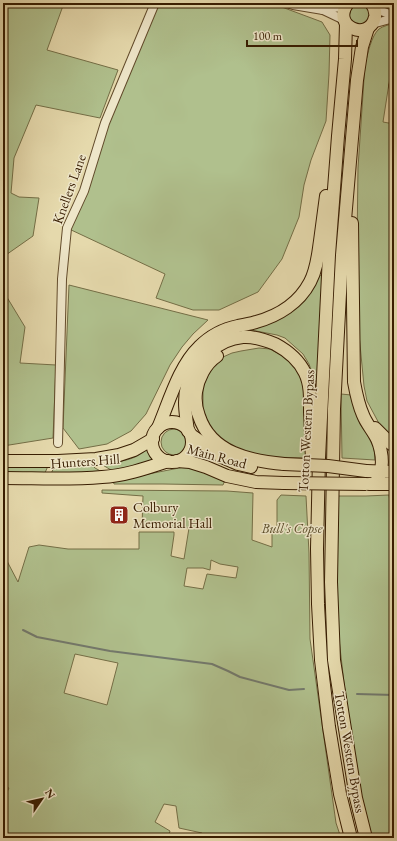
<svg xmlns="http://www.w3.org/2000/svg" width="397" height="841" font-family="'EB Garamond',serif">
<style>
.green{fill:#b0c08d;stroke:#746e46;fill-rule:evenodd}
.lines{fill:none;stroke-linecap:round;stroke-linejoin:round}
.stream{stroke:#73796d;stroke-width:2}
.street-casing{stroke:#624b2b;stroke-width:10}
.primary-casing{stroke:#371c00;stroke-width:14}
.street{stroke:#eee6c9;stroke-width:8}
.primary{stroke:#e5d9ac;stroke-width:12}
.primary-bridge-casing{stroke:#371c00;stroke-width:14;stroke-linecap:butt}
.primary-bridge{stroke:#e5d9ac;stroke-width:12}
.labels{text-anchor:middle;stroke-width:3;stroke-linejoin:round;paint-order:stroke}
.street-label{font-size:14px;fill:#371c00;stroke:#eee6c9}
.poi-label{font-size:14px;fill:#371c00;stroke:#eee6c9;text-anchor:start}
.park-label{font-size:14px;font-style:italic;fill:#5b4d2a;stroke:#eee6c9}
</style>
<rect width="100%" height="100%" fill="#e5d9ac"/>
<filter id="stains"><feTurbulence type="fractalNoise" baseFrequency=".005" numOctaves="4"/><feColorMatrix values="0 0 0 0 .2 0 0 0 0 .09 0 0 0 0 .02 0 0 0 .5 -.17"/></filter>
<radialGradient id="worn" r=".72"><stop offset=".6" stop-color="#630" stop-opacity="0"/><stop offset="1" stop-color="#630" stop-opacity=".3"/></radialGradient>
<g class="green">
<path d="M3 3H64L47 50 118 70 100 118 36 105 14 158 11 193 19 197 39 198 33 236 3 257Z"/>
<path d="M155 3H271L322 22 330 35 329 74 326 121 311 160 304 185 299 217 282 259 258 292 219 310H193L156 298 165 274 67 228 105 123Z"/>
<path d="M358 3H363L369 8 370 19 362 26 351 23 348 12 352 5Z"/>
<path d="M394 23V51L383 122 394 124V438L382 429 367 401 364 386 358 324 357 246 358 168 365 64C368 54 371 36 379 29 383 26 389 25 394 23Z"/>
<path d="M319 275 324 276 320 379 315 381 309 364 303 354 285 338 277 335 251 330 249 327 277 320Z"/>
<path d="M69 285 208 320 193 334 182 347 170 365 146 414 131 431 107 444 79 449 63 428Z"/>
<path d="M3 293 5 294 25 327 20 363 56 365 53 438 3 446Z"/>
<path d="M259 348 270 349 285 357 294 363 305 386 308 458 269 457 251 454 233 447 218 438 203 416V386L207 375 217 363 223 357 232 353 241 351Z"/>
<path d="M341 394 351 395 354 408 360 424 366 432 374 448 375 460 342 458Z"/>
<circle cx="174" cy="442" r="13"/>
<path d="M148 448 152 457 156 460 112 472 111 470 101 464C117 462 136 461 148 448Z"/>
<path d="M92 465 95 468 104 473 52 475V471L55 468 60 466Z"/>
<path d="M3 466H48L44 475 3 474Z"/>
<path d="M184 467H188L225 480 223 485 163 484H114L113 481Z"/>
<path d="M102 490 227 491 253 493 252 540 272 547V529L277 528V500L281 495 306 496 309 553 310 639 336 823 341 838H201L202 833 179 828 176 806 164 804 155 822 170 831 168 838H3V793L6 794 9 788 3 786V550L8 563 18 582 29 547 39 545 68 549H139V532H174V535L171 556 184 559 189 528 176 526 174 527H142L143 496 102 493ZM211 560 220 564 238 567 236 578 207 574 203 589 184 586 187 568H203L210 570ZM75 654 118 663 107 705 64 693Z"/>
<path d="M389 495 394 527V838H372L361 794 348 718 338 630 335 539 338 496H366Z"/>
</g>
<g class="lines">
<g class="stream">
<path d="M23 630 37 637 110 651 212 664 228 671 240 677 289 690 304 689"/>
<path d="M357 694 394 695"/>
</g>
<defs>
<g id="street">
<path d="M286 3 293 5 323 10 344 20"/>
<path d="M374 8 394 16"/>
<path d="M323 10 345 6"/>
<path d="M372 24 394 18"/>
<path d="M393 86H394"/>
<path d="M58 443 62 279 67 228 84 191 105 123 155 3"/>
</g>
<g id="primary">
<path d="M348 3C330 26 369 43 375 17 376 12 374 7 371 3"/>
<path d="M346 24 345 59 338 136 329 255 319 458 317 549 318 604 321 660 329 727 340 794 351 838"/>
<path d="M352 223 354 382C356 393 358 404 363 415 366 423 373 431 377 439 383 453 385 473 374 484"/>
<path d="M217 356C205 364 198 379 196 392 195 401 196 409 199 416 211 453 250 461 284 464"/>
<circle cx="172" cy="442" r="20"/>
<path d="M158 428C169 402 179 366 199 347 210 336 223 329 238 326 244 325 250 324 256 322 278 316 299 303 310 282 317 269 318 254 320 241 322 226 324 211 326 196"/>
<path d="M375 428 390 443 394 446"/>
<path d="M188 431C186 416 183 401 187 386 193 362 217 339 243 337 254 336 265 340 275 344 288 351 299 360 305 373 311 385 310 400 310 412 311 427 311 442 312 458"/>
<path d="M191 435 222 457 238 464 251 467"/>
<path d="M3 461H58L96 459 119 455 134 450 153 439"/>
<path d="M177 461 190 462 206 467 227 476 256 482 284 483"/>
<path d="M366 471 394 472"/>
<path d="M3 478C36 478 69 480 102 477 124 476 147 468 168 461"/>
<path d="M369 484H394"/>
<path d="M366 838 356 798 334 660 331 582 334 409 342 255 357 80 362 47 368 28"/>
</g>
</defs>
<use href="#street" class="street-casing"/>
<use href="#primary" class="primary-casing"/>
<use href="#street" class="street"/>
<use href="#primary" class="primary"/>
<defs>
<g id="primary-bridge">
<path d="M284 464 328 466 366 471"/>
<path d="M284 483 366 484"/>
</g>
</defs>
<use href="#primary-bridge" class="primary-bridge-casing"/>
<use href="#primary-bridge" class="primary-bridge"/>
</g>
<defs>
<symbol id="building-square" viewBox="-11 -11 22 22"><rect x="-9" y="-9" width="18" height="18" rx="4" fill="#8f2418" stroke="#eee6c9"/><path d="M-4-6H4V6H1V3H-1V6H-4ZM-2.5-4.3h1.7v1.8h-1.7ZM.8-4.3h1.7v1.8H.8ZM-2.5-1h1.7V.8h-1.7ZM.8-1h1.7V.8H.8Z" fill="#fff"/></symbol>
</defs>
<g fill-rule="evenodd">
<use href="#building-square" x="108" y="504" width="22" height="22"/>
</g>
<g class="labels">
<g class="street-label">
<text transform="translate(69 189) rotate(-70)" y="5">Knellers Lane</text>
<text transform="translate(306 431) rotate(-87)" y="5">Totton Western Bypass</text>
<text transform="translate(217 456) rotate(15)" y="5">Main Road</text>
<text transform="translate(85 461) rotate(-4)" y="5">Hunters Hill</text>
<text transform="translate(350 752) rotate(80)" y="5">Totton Western Bypass</text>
</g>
<g class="poi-label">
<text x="133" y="512">Colbury<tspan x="133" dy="16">Memorial Hall</tspan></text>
</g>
<g class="park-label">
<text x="292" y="533">Bull's Copse</text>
</g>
</g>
<rect width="397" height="841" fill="none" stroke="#e5d9ac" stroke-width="16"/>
<rect x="4" y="4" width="389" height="833" fill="none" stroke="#371c00" stroke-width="2"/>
<rect x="8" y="8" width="381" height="825" fill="none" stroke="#371c00"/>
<g transform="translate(42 799) rotate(56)" stroke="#eee6c9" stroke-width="3" paint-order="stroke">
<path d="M0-3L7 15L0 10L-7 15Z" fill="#371c00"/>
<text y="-6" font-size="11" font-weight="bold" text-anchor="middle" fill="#371c00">N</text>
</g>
<path d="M247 40v6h110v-6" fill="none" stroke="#371c00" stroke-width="2"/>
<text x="253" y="40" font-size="12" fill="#371c00" stroke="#eee6c9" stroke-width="3" paint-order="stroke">100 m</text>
<rect width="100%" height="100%" filter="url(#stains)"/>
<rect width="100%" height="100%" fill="url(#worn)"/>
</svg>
